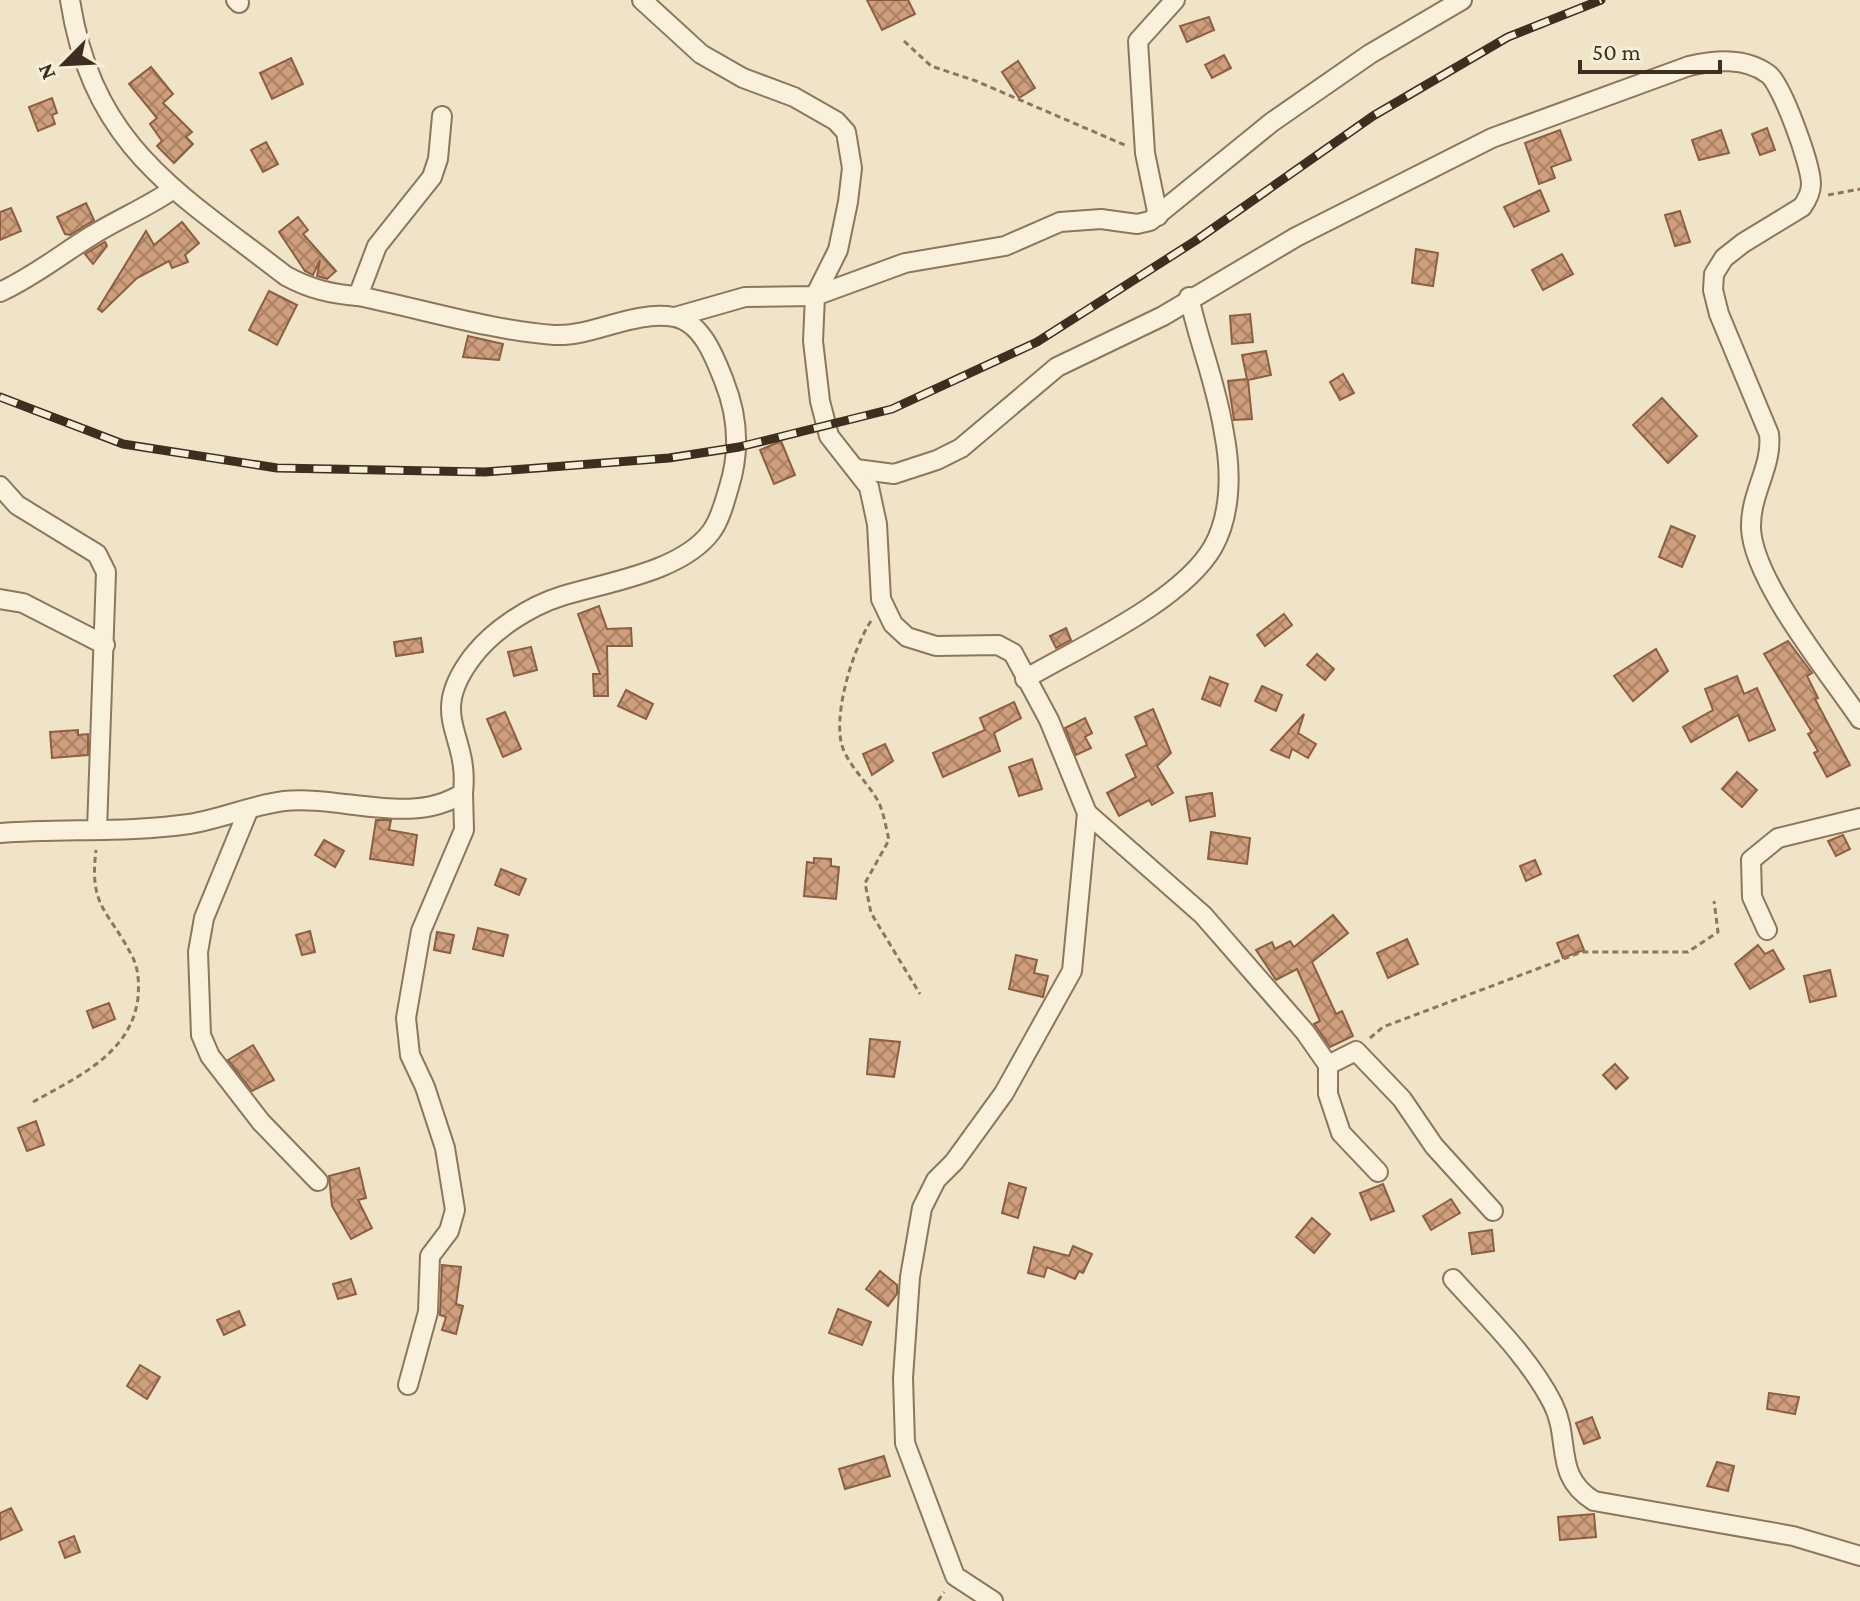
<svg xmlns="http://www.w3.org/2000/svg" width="1860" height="1601" font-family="'Crimson Pro',serif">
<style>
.building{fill:url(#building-cross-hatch);stroke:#8d5f41;stroke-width:2}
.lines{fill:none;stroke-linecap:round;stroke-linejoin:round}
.minor-casing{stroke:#8d765c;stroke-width:22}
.path{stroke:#8d765c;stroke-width:3;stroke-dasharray:6 4;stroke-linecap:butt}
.minor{stroke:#faf1dc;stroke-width:18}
.rail-casing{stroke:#3d2e20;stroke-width:9}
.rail{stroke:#f7eed8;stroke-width:6;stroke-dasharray:18;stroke-linecap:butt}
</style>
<defs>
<pattern id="building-cross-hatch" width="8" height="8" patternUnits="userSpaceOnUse" patternTransform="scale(2)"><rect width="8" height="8" fill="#cf9f7d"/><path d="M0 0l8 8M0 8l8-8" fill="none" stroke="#a98266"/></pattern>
</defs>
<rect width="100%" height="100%" fill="#f0e4c8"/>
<g class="building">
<path d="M867 0H908L915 14 882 30Z"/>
<path d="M1209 17 1214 30 1187 42 1180 26Z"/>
<path d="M1224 55 1231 68 1212 78 1205 65Z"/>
<path d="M291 58 303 84 272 99 260 73Z"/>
<path d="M1018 61 1035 88 1019 98 1002 72Z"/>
<path d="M151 67 173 94 163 103 192 132 186 137 193 144 174 163 157 146 162 141 150 124 157 118 129 84Z"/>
<path d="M52 98 57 113 52 115 55 124 38 131 29 107Z"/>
<path d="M1767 128 1775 150 1760 155 1752 134Z"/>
<path d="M1560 130 1571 160 1551 167 1555 178 1539 184 1525 143Z"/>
<path d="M1721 130 1729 153 1699 160 1692 140Z"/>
<path d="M266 142 278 164 263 172 251 150Z"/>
<path d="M1540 190 1549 211 1514 227 1504 207Z"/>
<path d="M86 203 94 220 70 235 65 234 57 217Z"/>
<path d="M11 208 21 231 0 240V212Z"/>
<path d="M1680 211 1690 242 1675 246 1665 215Z"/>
<path d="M298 217 308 230 303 234 336 271 327 279 317 276 320 260 313 275 305 271 279 232Z"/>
<path d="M182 222 199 243 185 255 188 262 172 268 169 261 137 278 102 312 98 309 146 231 154 245Z"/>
<path d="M105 242 107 246 93 264 85 254Z"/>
<path d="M1416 249 1438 253 1433 286 1412 283Z"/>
<path d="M1562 254 1573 274 1543 290 1532 270Z"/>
<path d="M269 291 297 305 277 345 249 330Z"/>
<path d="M1250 314 1253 342 1232 344 1230 316Z"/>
<path d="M468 336 503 344 499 360 463 357Z"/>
<path d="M1266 351 1271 375 1248 380 1252 419 1234 420 1228 381 1247 379 1242 355Z"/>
<path d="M1343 374 1354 393 1340 400 1330 382Z"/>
<path d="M1662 398 1697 436 1668 463 1633 425Z"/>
<path d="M781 441 795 475 774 484 760 450Z"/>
<path d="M1671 526 1695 536 1682 567 1659 557Z"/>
<path d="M599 606 607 629 631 628 632 646H607L608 696H594L593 674H600L578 614Z"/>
<path d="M1284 614 1292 625 1265 646 1257 635Z"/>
<path d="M1066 628 1071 640 1056 648 1050 636Z"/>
<path d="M421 638 423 652 396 656 394 642Z"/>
<path d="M1788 641 1812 673 1807 676 1818 698 1815 699 1850 765 1827 777 1814 753 1818 751 1808 734 1812 732 1764 654Z"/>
<path d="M531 647 537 670 514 676 508 652Z"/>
<path d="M1656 649 1668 671 1633 701 1614 676Z"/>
<path d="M1317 654 1334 669 1325 680 1307 665Z"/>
<path d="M1737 676 1744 694 1757 688 1775 730 1749 741 1738 715 1691 742 1683 727 1713 710 1705 689Z"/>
<path d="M1210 677 1228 684 1220 706 1202 699Z"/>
<path d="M1262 686 1282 695 1276 711 1255 701Z"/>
<path d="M626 690 653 704 646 719 618 706Z"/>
<path d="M1014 702 1021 718 994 733 1000 751 943 777 933 753 985 730 980 718Z"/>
<path d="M1153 709 1171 753 1157 766 1173 793 1152 805 1149 800 1119 816 1107 793 1136 777 1126 755 1147 745 1135 717Z"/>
<path d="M505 712 521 749 503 757 487 719Z"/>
<path d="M1304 714 1298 733 1316 744 1308 758 1292 749 1289 758 1271 750Z"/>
<path d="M1085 718 1092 733 1085 737 1091 748 1076 755 1065 728Z"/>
<path d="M78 730V735L88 734V755L52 758 50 732Z"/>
<path d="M885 744 893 761 872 775 863 754Z"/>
<path d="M1032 759 1042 789 1019 796 1009 767Z"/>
<path d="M1737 772 1757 790 1742 807 1722 789Z"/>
<path d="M1212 793 1215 816 1190 821 1186 797Z"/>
<path d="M376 820H391L389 830 417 835 413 865 370 859Z"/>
<path d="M1211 832 1250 838 1247 864 1208 859Z"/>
<path d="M1843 835 1850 849 1836 856 1828 841Z"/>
<path d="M324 840 344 851 335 867 315 855Z"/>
<path d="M814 858 831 859V866L839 867 836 899 804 896 807 862 814 863Z"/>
<path d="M1535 860 1541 874 1526 881 1520 866Z"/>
<path d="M501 869 526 879 519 895 495 885Z"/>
<path d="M1333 915 1348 933 1312 962 1336 1014 1342 1011 1353 1036 1330 1047 1314 1024 1320 1021 1297 969 1276 980 1256 950 1272 942 1275 949 1290 941 1294 947Z"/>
<path d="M478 928 508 935 503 956 473 949Z"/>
<path d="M310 931 315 952 302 955 296 935Z"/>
<path d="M437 932 454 935 450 953 434 950Z"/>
<path d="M1578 935 1584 950 1563 958 1557 943Z"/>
<path d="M1407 939 1418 964 1388 978 1377 953Z"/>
<path d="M1758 945 1765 954 1773 950 1784 969 1750 989 1735 964Z"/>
<path d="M1016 955 1037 960 1034 973 1048 976 1043 997 1009 989Z"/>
<path d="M1830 970 1836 996 1810 1002 1804 976Z"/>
<path d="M109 1003 115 1019 93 1028 87 1011Z"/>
<path d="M870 1039 900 1042 894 1077 867 1074Z"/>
<path d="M253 1045 274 1080 252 1091 228 1060Z"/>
<path d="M1615 1064 1628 1078 1616 1089 1603 1075Z"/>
<path d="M36 1121 44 1145 27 1151 18 1128Z"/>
<path d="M359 1168 366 1198 358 1200 372 1228 351 1239 332 1206 329 1176Z"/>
<path d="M1009 1183 1026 1188 1018 1218 1002 1213Z"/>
<path d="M1383 1184 1394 1211 1371 1220 1360 1193Z"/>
<path d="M1451 1199 1460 1213 1431 1230 1423 1216Z"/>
<path d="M1312 1218 1330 1234 1314 1253 1296 1237Z"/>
<path d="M1492 1230 1494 1251 1472 1254 1469 1233Z"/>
<path d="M1073 1246 1092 1254 1083 1273 1079 1271 1075 1279 1047 1267 1044 1277 1028 1273 1034 1247 1069 1256Z"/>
<path d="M442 1265 461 1267 456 1304 463 1306 456 1334 442 1330 446 1317 440 1315Z"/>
<path d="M880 1271 897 1285V1294L888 1306 866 1289Z"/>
<path d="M351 1279 356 1294 338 1299 333 1284Z"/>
<path d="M838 1309 871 1322 862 1345 829 1333Z"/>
<path d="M239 1311 245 1325 224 1335 217 1320Z"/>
<path d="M140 1365 160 1377 147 1399 127 1386Z"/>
<path d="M1769 1393 1799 1397 1795 1414 1767 1409Z"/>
<path d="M1592 1417 1600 1438 1584 1444 1576 1423Z"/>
<path d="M884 1456 890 1476 845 1489 839 1469Z"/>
<path d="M1717 1462 1734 1466 1728 1491 1707 1486Z"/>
<path d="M11 1508 22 1530 0 1540V1513Z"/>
<path d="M1594 1514 1596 1537 1560 1540 1558 1517Z"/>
<path d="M74 1536 80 1552 65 1558 59 1542Z"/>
</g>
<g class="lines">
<defs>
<g id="minor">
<path d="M236 0 239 3"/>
<path d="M642 0 701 54 743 78 794 97 836 121 846 132 852 168 848 202 838 250 815 296 813 341 820 401 829 436 869 487 877 524 881 599 893 624 907 637 936 646 998 645 1013 653 1049 720 1087 813 1072 971 1004 1093 954 1162 936 1180 922 1208 910 1277 903 1378 905 1443 955 1576 993 1601"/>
<path d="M1158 216 1145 153 1138 41 1175 0"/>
<path d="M0 292C33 277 60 255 91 236 118 219 146 208 172 190"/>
<path d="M358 296 377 246 432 177 438 159 442 116"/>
<path d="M675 317 745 297 815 296 905 263 1005 246 1060 222 1101 219 1137 224 1150 221 1272 122 1370 54 1462 0"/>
<path d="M856 469 894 474 937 460 961 448 1057 367 1163 316 1296 237 1492 138 1689 66C1715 60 1745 57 1768 74 1782 84 1811 165 1811 184 1811 193 1807 200 1802 207L1743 243 1724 258 1714 274 1713 290 1719 314 1769 434C1773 466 1750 493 1751 528 1753 581 1829 673 1860 719"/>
<path d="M0 486 17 505 97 554 106 572 97 830"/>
<path d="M0 599 23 603 105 645"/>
<path d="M1025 679C1080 647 1182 601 1213 547 1232 513 1231 469 1224 433 1217 386 1199 343 1189 297"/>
<path d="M248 811 204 918 198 952 201 1035 210 1056 261 1122 318 1181"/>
<path d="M1087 813 1203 915 1305 1032 1328 1065V1094L1341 1133 1378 1172"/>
<path d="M0 833C63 828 126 833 189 824 221 819 252 805 284 801 341 795 412 827 463 793 470 732 426 718 473 656 494 629 530 606 562 596 607 582 681 572 711 532 720 520 725 501 729 487 740 452 738 416 724 381 715 358 702 322 674 317 633 310 593 337 554 335 494 331 418 308 358 296 331 294 310 289 286 276 178 192 93 148 70 0"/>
<path d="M1767 930 1752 897 1751 860 1778 838 1860 818"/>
<path d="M1328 1065 1356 1051 1402 1099 1434 1146 1493 1211"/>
<path d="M1453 1279C1488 1318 1529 1357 1553 1404 1571 1440 1553 1476 1594 1501L1793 1536 1860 1556"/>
<path d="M408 1385 428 1312 430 1256 449 1231 455 1210 445 1148 425 1087 410 1055 406 1018 421 931 464 830 463 793"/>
</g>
</defs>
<use href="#minor" class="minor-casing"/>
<g class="path">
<path d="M904 41 931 66 976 81 1127 146"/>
<path d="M1828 195 1860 189"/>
<path d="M871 621C853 648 830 721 844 751 853 771 870 785 879 803 884 814 886 828 889 840L865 883 871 913 920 994"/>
<path d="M1370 1038 1383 1027 1582 952H1688L1718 932 1714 901"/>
<path d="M33 1102C77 1077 131 1054 138 998 139 984 139 969 132 956 108 909 89 908 96 850"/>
<path d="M938 1601 944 1592"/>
</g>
<use href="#minor" class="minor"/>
<defs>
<path id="rail" d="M0 397 123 444 277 468 485 472 669 458 739 447 892 409 1037 342 1195 241 1373 116 1508 37 1601 0"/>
</defs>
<use href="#rail" class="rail-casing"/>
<use href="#rail" class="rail"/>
</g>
<g transform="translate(64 64) rotate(246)" stroke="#f7eed8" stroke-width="6" paint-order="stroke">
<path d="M0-6L14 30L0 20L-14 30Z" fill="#3d2e20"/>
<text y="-12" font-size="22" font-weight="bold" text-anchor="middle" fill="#3d2e20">N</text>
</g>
<path d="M1580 60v12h140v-12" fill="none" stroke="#3d2e20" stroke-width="4"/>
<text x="1592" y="60" font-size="24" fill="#3d2e20" stroke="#f7eed8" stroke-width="6" paint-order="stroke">50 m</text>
</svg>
